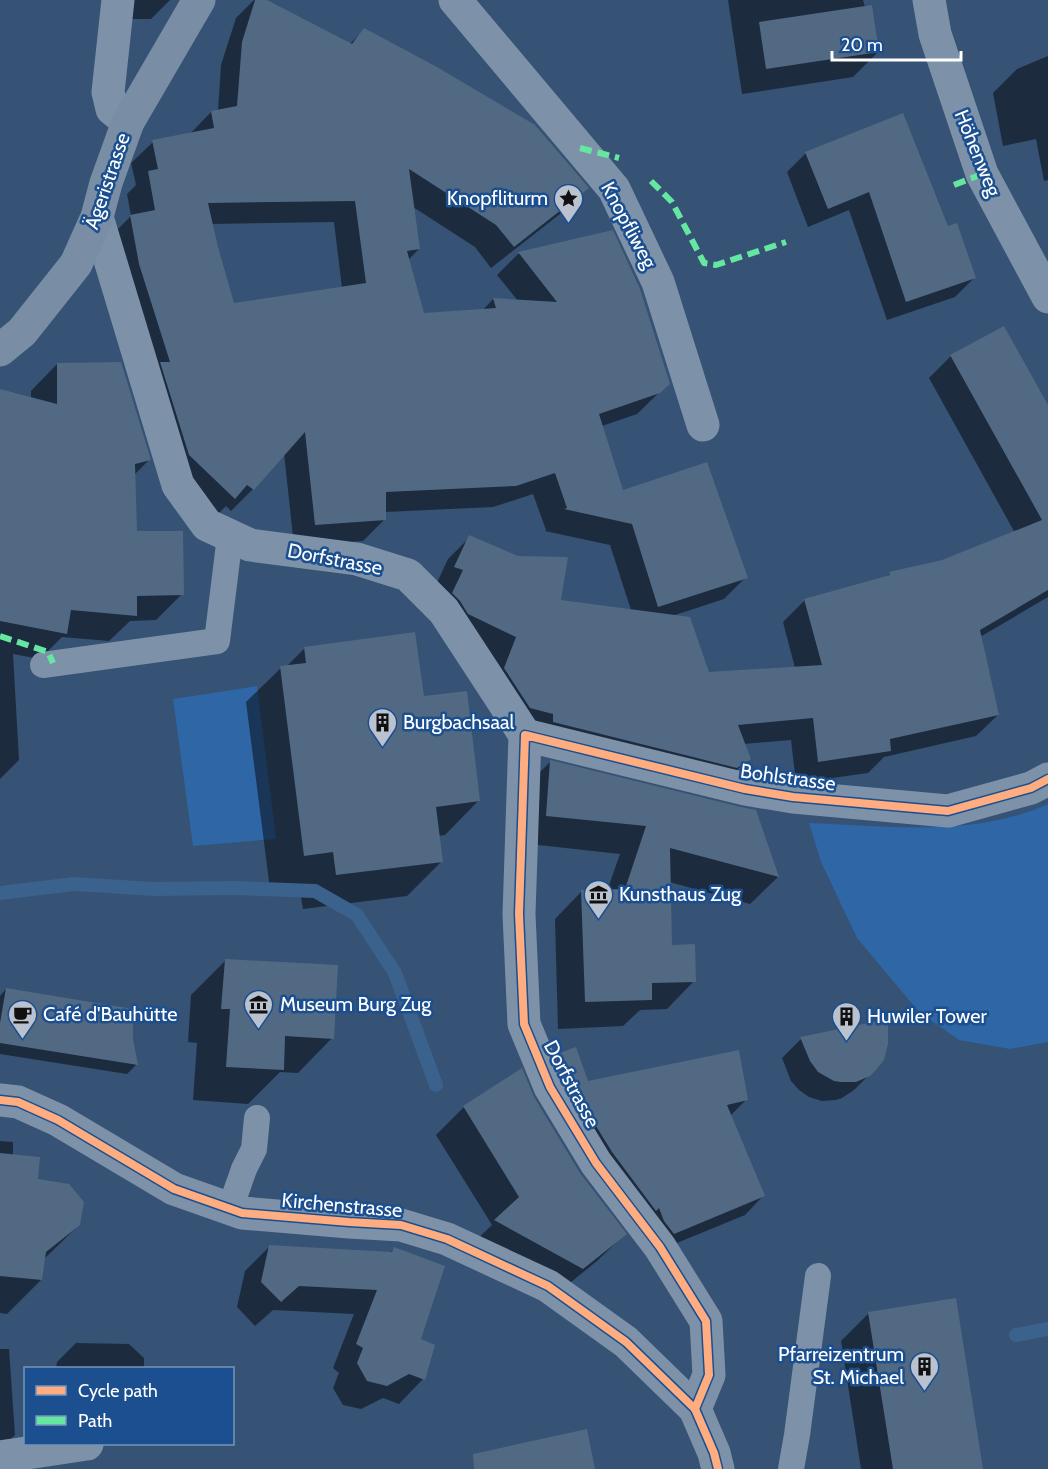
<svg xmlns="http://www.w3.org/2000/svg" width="1048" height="1469" font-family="Cabin,sans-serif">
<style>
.park{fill:#2f66a5}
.shadow{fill:#0007;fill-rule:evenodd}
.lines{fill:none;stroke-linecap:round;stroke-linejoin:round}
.stream{stroke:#3b618d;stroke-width:14}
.building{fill:#526984;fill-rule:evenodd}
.service{stroke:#7d92a8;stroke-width:26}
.minor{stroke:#7d92a8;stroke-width:33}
.secondary{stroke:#798da4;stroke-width:33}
.quiet{stroke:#66e7a1;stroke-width:6;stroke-dasharray:12 6;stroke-linecap:butt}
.cycleway-casing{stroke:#1b4f8f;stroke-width:11}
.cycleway{stroke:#ffac80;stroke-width:8}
.labels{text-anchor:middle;stroke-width:5;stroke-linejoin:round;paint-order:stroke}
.street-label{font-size:20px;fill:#fff;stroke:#1b4f8f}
.poi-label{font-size:20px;fill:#fff;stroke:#1b4f8f;text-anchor:start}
</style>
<rect width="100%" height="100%" fill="#365274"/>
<g class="park">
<path d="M257 686 276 839 193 846 173 699Z"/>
<path d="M1048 804V1042L1010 1049 959 1040 919 1012 857 938 821 862 809 823C890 826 972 838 1048 804Z"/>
</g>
<g class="shadow">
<path d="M126 0H170L151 19H131Z"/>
<path d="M254 0H264L349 45 364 30 587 188 565 210 491 268 475 247 413 207 419 249 408 260 423 315 482 311 493 299 518 301 497 275 518 254 612 232 669 383 637 414 602 426 622 492 746 577 724 599 672 616 708 674 795 668 783 622 805 600 886 578 890 574 943 561 1015 533 929 378 951 356 1048 408V597L980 637 998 715 976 736 884 757 868 773 796 783 791 740 743 744 749 758 727 780 531 744 434 589 448 559 470 537 560 601 631 610 610 545 545 531 546 530 533 494 493 507 385 512V519L363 541 294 546 284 453 253 489 231 511 226 506 213 519 167 477 109 238 131 216 127 194 136 185 131 163 153 142 189 135 211 112 218 111 221 65 236 18ZM334 222 342 288 233 304 211 224Z"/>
<path d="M728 0H863L878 52 853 77 742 94Z"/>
<path d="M1048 56V180L1044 181 1036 139 1003 146 993 93 1017 69Z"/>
<path d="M806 153 947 228 974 278 955 297 887 320 849 210 808 227 787 172Z"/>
<path d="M57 364 149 460 134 475 135 533 182 594 156 620 130 621 109 641 62 637 40 659 13 654 19 760 0 779V391L31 399V391Z"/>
<path d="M305 648 479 800 445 835 438 836 441 862 407 896 303 909 299 885 270 889 246 702 281 668 286 667Z"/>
<path d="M550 762 778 877 750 904 669 882 670 946 694 981 667 1009 640 1010 623 1026 558 1029 555 919 582 891H607L620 854 520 843 523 789Z"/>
<path d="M225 961 332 1038 298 1073 280 1072 248 1104 193 1100 197 1043 188 1042 191 995Z"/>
<path d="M6 989 131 1039 136 1065 127 1074 0 1054V996Z"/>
<path d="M801 1039 874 1070 854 1090 842 1098 836 1100 822 1101 809 1097 799 1090 791 1081 782 1058Z"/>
<path d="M575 1049 587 1082 747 1099 730 1116 763 1196 745 1215 655 1252 539 1074 558 1055Z"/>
<path d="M521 1070 533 1097 579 1174 625 1234 597 1261 555 1295 468 1248 492 1225 436 1135 464 1107Z"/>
<path d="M0 1141 13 1142V1155L79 1225 43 1260 41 1280 7 1314 0 1313Z"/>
<path d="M269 1247 390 1253 394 1249 419 1340 423 1379 399 1404 383 1398 361 1409 343 1405 333 1388 339 1373 333 1368 354 1314 273 1310 255 1326 237 1307 245 1271Z"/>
<path d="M869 1313 981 1469H861L841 1341Z"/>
<path d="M76 1343 129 1344 144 1358V1368H56L57 1362Z"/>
<path d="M0 1349H9L15 1435 0 1450Z"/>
</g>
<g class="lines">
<g class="stream">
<path d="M0 893 74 884 154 889 236 888 315 891 357 915 395 973 436 1085"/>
<path d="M1016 1335 1048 1329"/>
</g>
</g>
<g class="building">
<path d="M255 0H267L352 44 364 28 437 67 535 125 589 188 514 247 496 225 409 169 420 249 407 251 424 313 496 308 493 298 557 302 518 252 613 230 640 289 670 384 660 393 599 414 623 490 707 462 748 578 658 607 632 524 564 509 567 508 555 473 516 486 386 492V520L315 525 305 432 254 490 247 485 235 499 189 455 160 362H170L139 264 130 215 155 210 148 171 158 169 152 140 214 128 211 111 237 106 242 42ZM355 201 366 283 234 303 218 247 208 203Z"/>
<path d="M872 5 879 52 766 69 759 22Z"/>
<path d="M903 113 948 226 957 223 976 278 906 302 869 192 828 209 805 152Z"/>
<path d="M1004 326 1048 405V590L980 630 999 715 890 739 891 751 818 762 813 718 738 725 751 759 737 768 553 722V714L530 708 504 668 516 637 468 614 460 601 452 593 463 570 454 567 469 535 518 556 568 557 561 600 690 617 709 672 822 665 804 599 890 575 889 572 942 560 1042 520 950 355Z"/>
<path d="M121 362 151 460 135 464 137 531H183L184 595 137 596V616L71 610 67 634 0 621V389L57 404V363Z"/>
<path d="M415 632 424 696 467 691 480 801 436 807 443 862 336 875 333 852 304 856 280 666 306 663 304 647Z"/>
<path d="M550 760 741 807 756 810 779 877 670 848 672 945 695 944 696 982 652 983V1000L585 1002 581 890 625 889 646 826 546 816Z"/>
<path d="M225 959 338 965 334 1039 285 1036 284 1070 226 1067 230 1009H221Z"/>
<path d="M6 988 133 1009V1039L138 1065 0 1043V1023Z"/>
<path d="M888 1019V1044L884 1060 875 1071 870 1076 856 1082H841L834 1081 818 1072 810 1061 800 1037Z"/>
<path d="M576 1047 588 1081 739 1050 748 1100 727 1105 765 1196 674 1234 664 1221 659 1208 656 1211 612 1152 567 1079 557 1054Z"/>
<path d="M522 1068 534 1097 580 1173 627 1234 583 1269 494 1220 519 1197 463 1106Z"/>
<path d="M0 1153 40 1157 38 1179 69 1184 84 1202 80 1225 46 1252 42 1280 0 1276Z"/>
<path d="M269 1245 392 1252 394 1247 445 1266 421 1339 435 1345 425 1380 409 1374 387 1386 367 1381 357 1363 363 1348 356 1344 377 1290 299 1286 281 1302 261 1282Z"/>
<path d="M956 1298 983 1469H893L868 1312Z"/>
<path d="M587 1429 595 1469H474L473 1454Z"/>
</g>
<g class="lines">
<g class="service">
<path d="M43 665 217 641 230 536"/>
<path d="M230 1209 244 1169 254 1149 257 1118"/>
<path d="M791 1469 797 1435 818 1276"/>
</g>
<g class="minor">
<path d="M118 0 108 92 112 109 128 122"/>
<path d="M455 0 614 189 658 282 703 425"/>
<path d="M929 0 935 34 982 174 1048 297"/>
<path d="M97 217 178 485 207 525 250 545 357 559 408 575 444 611 525 735 519 914 524 1024 550 1087 596 1163 660 1247 706 1321 709 1375 695 1409"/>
<path d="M525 735 745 789 793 797 948 811 1031 788 1048 779"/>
<path d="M0 1100 18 1102 58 1120 174 1189 242 1213 349 1222 401 1225 447 1239 548 1286 626 1342 695 1409 714 1453 718 1469"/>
<path d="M0 1457 87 1444"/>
</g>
<path class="secondary" d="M0 350 22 332 76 264 97 217 106 183 128 122 199 0"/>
<g class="quiet">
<path d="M580 148 619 158"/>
<path d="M651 181 672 202 704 263 716 265 786 242"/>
<path d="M954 185 982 174"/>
<path d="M0 636 48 652 53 663"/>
</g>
<defs>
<g id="cycleway">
<path d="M0 1100 18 1102 58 1120 174 1189 242 1213 349 1222 401 1225 447 1239 548 1286 626 1342 695 1409 714 1453 718 1469"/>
<path d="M695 1409 709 1375 706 1321 660 1247 596 1163 550 1087 524 1024 519 914 525 735 745 789 793 797 948 811 1031 788 1048 779"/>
</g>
</defs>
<use href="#cycleway" class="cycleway-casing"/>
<use href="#cycleway" class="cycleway"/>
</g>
<defs>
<symbol id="sight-pin" viewBox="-11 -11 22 30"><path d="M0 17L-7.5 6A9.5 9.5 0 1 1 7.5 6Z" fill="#b9c2ce" stroke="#1b4f8f"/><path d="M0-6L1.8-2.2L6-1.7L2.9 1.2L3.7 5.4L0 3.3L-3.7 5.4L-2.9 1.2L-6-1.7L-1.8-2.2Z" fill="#111"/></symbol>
<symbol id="building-pin" viewBox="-11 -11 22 30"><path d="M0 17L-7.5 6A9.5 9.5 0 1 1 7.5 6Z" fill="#b9c2ce" stroke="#1b4f8f"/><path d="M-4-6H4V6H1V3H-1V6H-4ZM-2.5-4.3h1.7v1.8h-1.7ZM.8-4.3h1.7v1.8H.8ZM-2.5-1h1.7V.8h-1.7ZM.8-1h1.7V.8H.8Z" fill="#111"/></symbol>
<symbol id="museum-pin" viewBox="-11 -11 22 30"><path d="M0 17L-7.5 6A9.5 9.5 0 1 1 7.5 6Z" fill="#b9c2ce" stroke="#1b4f8f"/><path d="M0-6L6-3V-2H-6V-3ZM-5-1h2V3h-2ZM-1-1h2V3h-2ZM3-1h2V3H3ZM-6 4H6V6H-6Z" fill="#111"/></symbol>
<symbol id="cafe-pin" viewBox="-11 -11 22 30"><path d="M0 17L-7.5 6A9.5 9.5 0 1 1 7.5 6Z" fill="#b9c2ce" stroke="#1b4f8f"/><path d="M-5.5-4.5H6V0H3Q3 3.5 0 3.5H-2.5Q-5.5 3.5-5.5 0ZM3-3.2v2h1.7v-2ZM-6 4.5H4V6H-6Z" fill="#111"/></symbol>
</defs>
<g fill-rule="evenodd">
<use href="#sight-pin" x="552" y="182" width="33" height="45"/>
<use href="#building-pin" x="366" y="706" width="33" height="45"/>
<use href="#museum-pin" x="582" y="878" width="33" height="45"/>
<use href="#museum-pin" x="242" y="988" width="33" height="45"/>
<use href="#cafe-pin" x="6" y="998" width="33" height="45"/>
<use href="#building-pin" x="830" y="1000" width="33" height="45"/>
<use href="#building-pin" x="908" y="1350" width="33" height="45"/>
</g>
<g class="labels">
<g class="street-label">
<text transform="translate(978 153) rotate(68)" y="7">Höhenweg</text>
<text transform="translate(107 181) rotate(-71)" y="7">Ägeristrasse</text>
<text transform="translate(629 225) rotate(62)" y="7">Knopfliweg</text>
<text transform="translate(335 559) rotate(11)" y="7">Dorfstrasse</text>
<text transform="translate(788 777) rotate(8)" y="7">Bohlstrasse</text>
<text transform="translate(572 1084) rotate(62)" y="7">Dorfstrasse</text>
<text transform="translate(342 1205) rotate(5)" y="7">Kirchenstrasse</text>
</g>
<g class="poi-label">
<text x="548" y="205" text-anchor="end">Knopfliturm</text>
<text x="403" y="729">Burgbachsaal</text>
<text x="619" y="901">Kunsthaus Zug</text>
<text x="280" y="1011">Museum Burg Zug</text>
<text x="43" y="1021">Café d'Bauhütte</text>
<text x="867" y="1023">Huwiler Tower</text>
<text x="904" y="1361" text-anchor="end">Pfarreizentrum<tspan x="904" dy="23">St. Michael</tspan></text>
</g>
</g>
<rect x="24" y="1367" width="210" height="78" fill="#1b4f8f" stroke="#7695bc" stroke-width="1.5"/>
<rect x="36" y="1386" width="30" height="9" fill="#ffac80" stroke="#7695bc" stroke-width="1.5"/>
<text x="78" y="1397" font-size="18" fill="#ffffff">Cycle path</text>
<rect x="36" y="1416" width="30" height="9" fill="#66e7a1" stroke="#7695bc" stroke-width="1.5"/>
<text x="78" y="1427" font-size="18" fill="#ffffff">Path</text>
<path d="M832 51v9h129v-9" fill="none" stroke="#ffffff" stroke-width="3"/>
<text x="841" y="51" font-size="18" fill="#ffffff" stroke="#1b4f8f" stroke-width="4.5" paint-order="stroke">20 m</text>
</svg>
